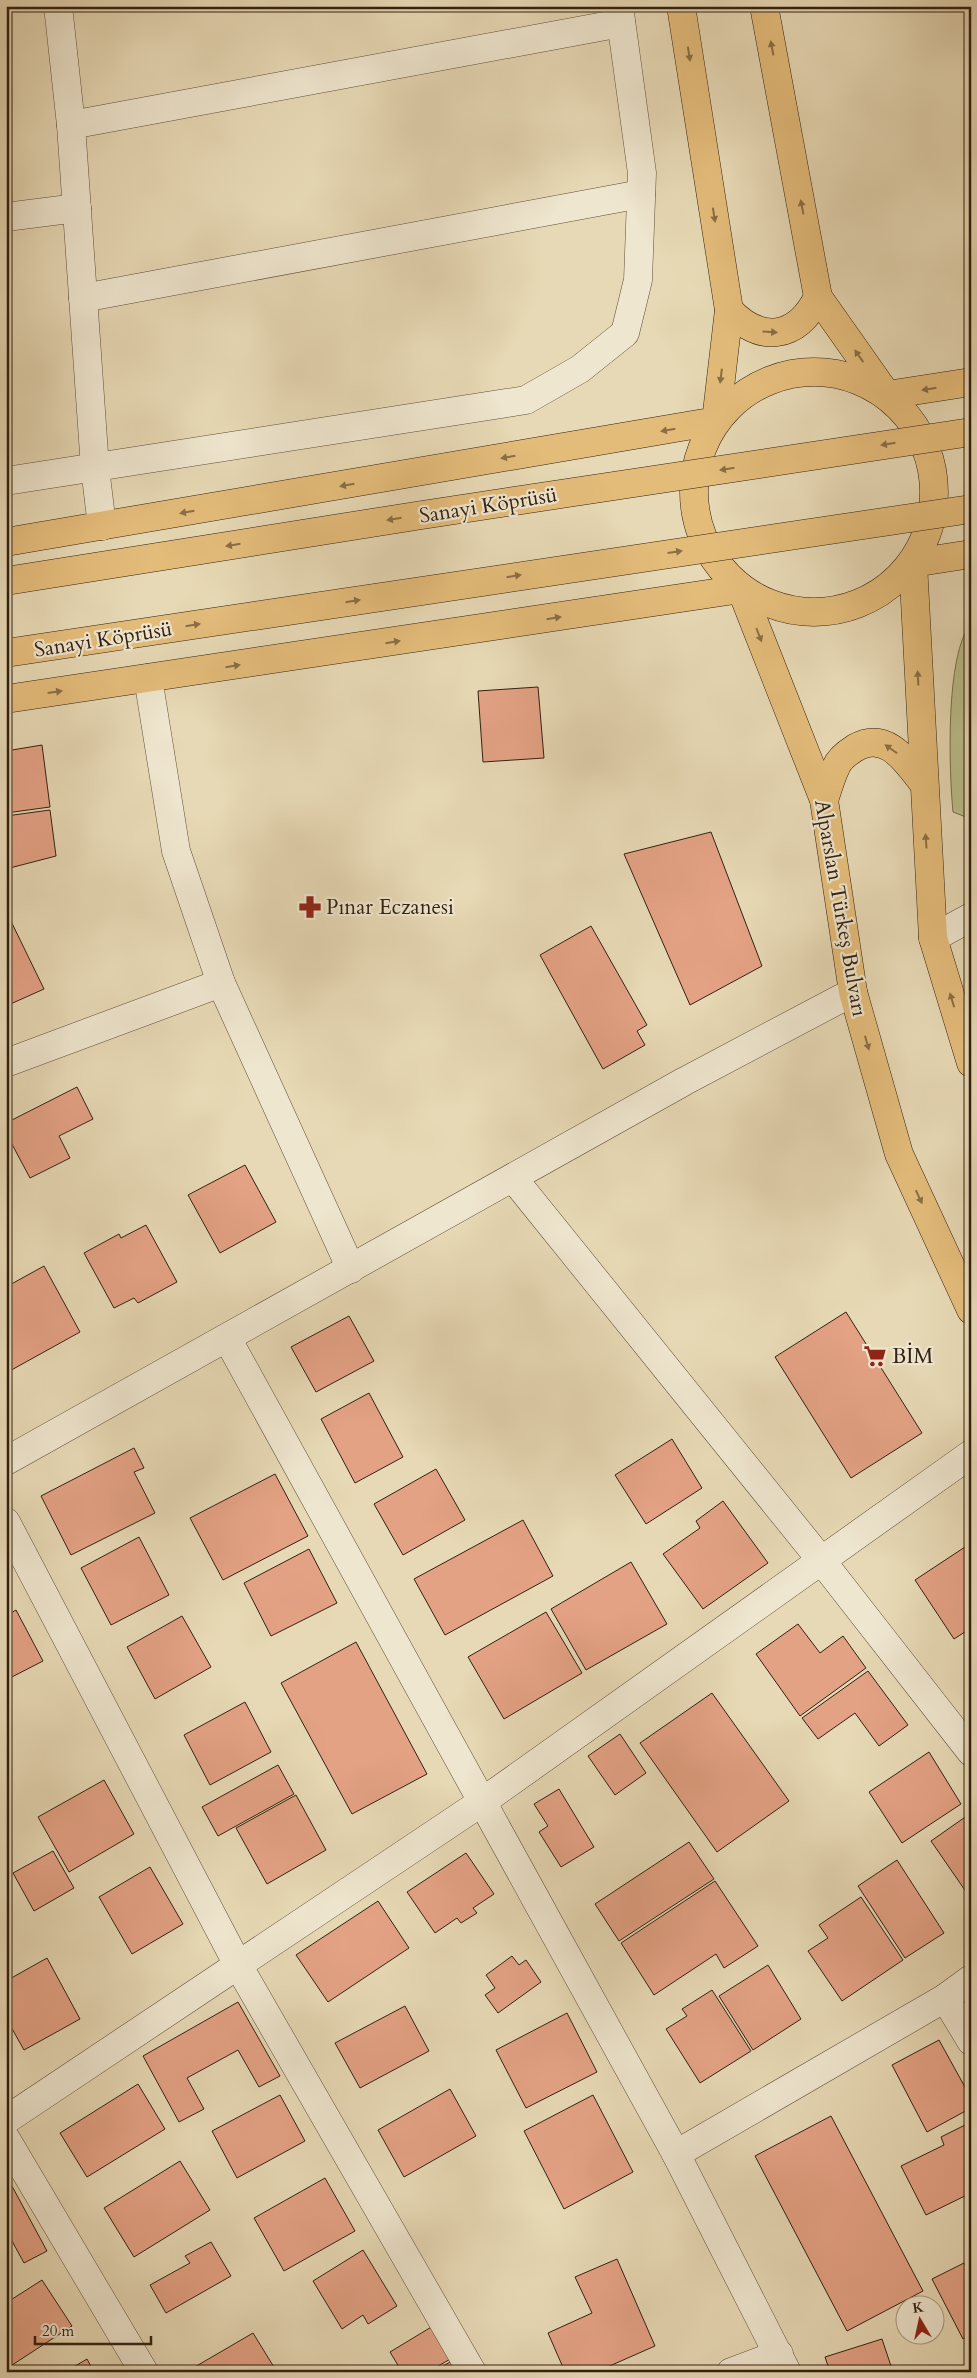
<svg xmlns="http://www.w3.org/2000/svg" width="977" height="2378" font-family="Cardo,serif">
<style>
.green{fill:#babe8a;stroke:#766f4e}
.building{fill:#e4a285;stroke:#322012}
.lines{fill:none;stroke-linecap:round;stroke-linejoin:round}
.minor-casing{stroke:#5f4e3b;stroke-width:29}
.major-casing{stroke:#322012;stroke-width:29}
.minor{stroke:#efe6cf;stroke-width:28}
.major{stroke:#e4bc7a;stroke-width:28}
.major-bridge-casing{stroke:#322012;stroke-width:29;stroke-linecap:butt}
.major-bridge{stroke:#e4bc7a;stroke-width:28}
.oneway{fill:#8b6e46}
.labels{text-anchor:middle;stroke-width:4.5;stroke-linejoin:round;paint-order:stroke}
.street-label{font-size:21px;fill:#322012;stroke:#efe6cf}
.poi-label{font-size:21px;fill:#322012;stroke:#efe6cf;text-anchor:start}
</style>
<rect width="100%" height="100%" fill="#e7d9b5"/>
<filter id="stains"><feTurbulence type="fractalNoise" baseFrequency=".004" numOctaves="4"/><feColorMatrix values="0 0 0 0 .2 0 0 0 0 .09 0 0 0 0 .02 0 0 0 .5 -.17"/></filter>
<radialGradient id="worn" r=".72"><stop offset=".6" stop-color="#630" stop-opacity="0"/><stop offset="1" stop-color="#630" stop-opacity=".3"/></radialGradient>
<path class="green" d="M971 623V819L953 812C949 770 945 655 971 623Z"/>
<g class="building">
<path d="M538 687 544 758 483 762 478 691Z"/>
<path d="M42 745 50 807 6 813V751Z"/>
<path d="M50 810 56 856 6 869V816Z"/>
<path d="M711 832 762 966 690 1005 624 854Z"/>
<path d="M6 911 44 989 6 1006Z"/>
<path d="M591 926 647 1025 637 1031 645 1045 603 1069 540 955Z"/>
<path d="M77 1087 93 1119 59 1136 70 1158 30 1178 6 1133V1123Z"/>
<path d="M245 1165 276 1222 220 1253 188 1195Z"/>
<path d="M146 1225 177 1282 138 1303 134 1298 114 1308 84 1253 119 1234 121 1238Z"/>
<path d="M44 1266 80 1332 6 1373V1287Z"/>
<path d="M846 1312 922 1433 851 1478 775 1357Z"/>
<path d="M349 1316 374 1361 316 1392 291 1347Z"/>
<path d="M369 1393 403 1457 355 1483 321 1419Z"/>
<path d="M672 1439 702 1488 646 1524 615 1475Z"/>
<path d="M134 1448 144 1468 134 1472 155 1513 71 1555 41 1496Z"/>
<path d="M436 1469 465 1520 403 1555 374 1504Z"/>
<path d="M275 1474 308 1536 223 1580 190 1518Z"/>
<path d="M723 1501 768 1563 703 1609 663 1554 700 1528 696 1521Z"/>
<path d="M523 1520 553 1576 445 1635 414 1579Z"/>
<path d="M139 1537 169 1595 111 1625 81 1568Z"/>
<path d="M971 1543V1628L954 1639 915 1580Z"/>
<path d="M309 1549 337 1603 271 1636 244 1583Z"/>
<path d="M631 1562 667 1624 586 1670 551 1609Z"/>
<path d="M16 1610 43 1661 6 1680V1616Z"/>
<path d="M546 1612 582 1673 504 1719 468 1657Z"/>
<path d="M182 1616 211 1667 155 1699 127 1647Z"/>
<path d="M798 1624 820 1653 843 1636 866 1668 800 1716 756 1654Z"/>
<path d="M356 1642 427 1774 352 1814 281 1683Z"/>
<path d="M868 1671 908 1725 879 1746 855 1713 818 1739 802 1718Z"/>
<path d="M712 1693 789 1801 717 1852 640 1743Z"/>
<path d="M245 1702 271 1752 210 1785 184 1735Z"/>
<path d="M620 1734 646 1773 615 1795 588 1756Z"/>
<path d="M929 1752 961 1804 902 1843 869 1792Z"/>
<path d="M278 1765 294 1794 218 1836 202 1807Z"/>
<path d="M104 1780 134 1834 69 1872 38 1817Z"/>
<path d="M559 1789 594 1847 561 1867 539 1832 548 1826 534 1804Z"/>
<path d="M296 1795 326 1850 267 1884 236 1828Z"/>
<path d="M971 1813V1899L931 1841Z"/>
<path d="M689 1842 714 1879 619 1941 595 1904Z"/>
<path d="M53 1851 74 1888 34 1911 13 1873Z"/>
<path d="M466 1853 494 1894 473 1908 477 1913 461 1923 457 1918 435 1933 407 1892Z"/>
<path d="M897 1860 944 1933 905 1958 858 1886Z"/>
<path d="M150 1867 183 1924 132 1954 99 1897Z"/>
<path d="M715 1881 758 1946 724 1968 716 1954 654 1995 621 1943Z"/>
<path d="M861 1897 903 1960 842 2001 808 1951 828 1938 819 1925Z"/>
<path d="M378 1901 409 1948 328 2002 296 1955Z"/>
<path d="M512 1956 519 1965 526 1960 541 1982 498 2013 485 1995 495 1988 486 1975Z"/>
<path d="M47 1958 80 2019 24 2050 6 2018V1981Z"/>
<path d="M768 1965 801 2019 753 2050 719 1996Z"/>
<path d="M712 1990 751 2051 700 2083 666 2029 687 2016 682 2009Z"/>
<path d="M238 2002 280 2076 259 2087 238 2050 187 2078 204 2109 179 2122 143 2056Z"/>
<path d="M405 2006 429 2051 360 2088 335 2043Z"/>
<path d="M567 2013 597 2072 526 2108 496 2050Z"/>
<path d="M939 2040 971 2098V2108L927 2132 892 2065Z"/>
<path d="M138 2084 165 2129 87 2177 60 2133Z"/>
<path d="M450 2089 476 2136 404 2177 378 2130Z"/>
<path d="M280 2095 305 2141 237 2178 212 2131Z"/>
<path d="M593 2095 633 2172 564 2209 524 2131Z"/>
<path d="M831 2116 923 2291 847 2331 755 2156Z"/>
<path d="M971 2122V2193L926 2215 901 2166 944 2145 941 2137Z"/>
<path d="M180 2161 210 2210 134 2257 104 2208Z"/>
<path d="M6 2175 47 2251 24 2263 6 2230Z"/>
<path d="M325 2178 355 2231 284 2271 254 2218Z"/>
<path d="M211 2242 231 2276 166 2313 150 2285 190 2263 185 2256Z"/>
<path d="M363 2250 397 2306 368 2324 363 2315 342 2329 313 2281Z"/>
<path d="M617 2259 655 2346 596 2372H565L548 2333 592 2313 575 2277Z"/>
<path d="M964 2263 971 2276V2334L963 2339 932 2279Z"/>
<path d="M42 2280 72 2326 6 2369V2303Z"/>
<path d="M433 2326 452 2358 428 2372H402L390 2352Z"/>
<path d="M253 2333 277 2372H195L193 2368Z"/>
<path d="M971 2338V2353L965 2341Z"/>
<path d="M882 2339 893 2372H830L825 2357Z"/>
<path d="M87 2359 94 2372H65Z"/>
<path d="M453 2360 460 2372H434Z"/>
</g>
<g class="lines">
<defs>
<g id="minor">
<path d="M58 6 71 125 95 468 102 526"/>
<path d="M71 125 621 23"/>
<path d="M6 217 77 208"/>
<path d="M83 298 641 194"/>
<path d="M6 481 526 400 580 369 625 333 638 280 642 173 619 6"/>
<path d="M148 678 176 851 221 983 351 1269"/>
<path d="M933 938 971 917"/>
<path d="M6 1063 221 983"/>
<path d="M513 1178 821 1560 971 1752"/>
<path d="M227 1338 676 2154 787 2372"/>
<path d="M6 1461 685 1081 853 992"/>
<path d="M6 1522 238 1965 472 2372"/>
<path d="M945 1998 971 2041"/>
<path d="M6 2120 482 1802 971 1454"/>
<path d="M6 2139 144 2372"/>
<path d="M676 2154 945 1998 971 1979"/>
<path d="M731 2372 779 2354"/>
</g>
<g id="major">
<path d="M764 6 818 297 887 395 971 382"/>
<path d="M729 310C761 344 797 339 818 297"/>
<circle cx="814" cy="492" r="120"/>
<path d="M6 542 716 421 729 310 681 6"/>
<path d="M971 554 913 563 933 938 971 1063"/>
<path d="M6 699 741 589 824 800 853 992 899 1154 971 1310"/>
<path d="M824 800C828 789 831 777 836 767 839 759 847 753 855 748 887 730 906 761 924 784"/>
</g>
</defs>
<use href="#minor" class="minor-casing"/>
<use href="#major" class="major-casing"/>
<use href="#minor" class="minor"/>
<use href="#major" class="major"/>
<defs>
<g id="major-bridge">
<path d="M6 581 422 515 971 432"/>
<path d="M6 653 971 509"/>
</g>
</defs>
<use href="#major-bridge" class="major-bridge-casing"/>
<use href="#major-bridge" class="major-bridge"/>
</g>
<defs><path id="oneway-solid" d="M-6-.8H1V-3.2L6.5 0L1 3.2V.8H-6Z" transform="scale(1.25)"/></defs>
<g class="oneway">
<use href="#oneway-solid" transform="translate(772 48) rotate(-101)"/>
<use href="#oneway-solid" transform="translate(689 54) rotate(81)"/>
<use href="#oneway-solid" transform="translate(802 207) rotate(-101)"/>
<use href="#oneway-solid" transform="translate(714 215) rotate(81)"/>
<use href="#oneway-solid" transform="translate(770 332) rotate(3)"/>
<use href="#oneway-solid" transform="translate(859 356) rotate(-125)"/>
<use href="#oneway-solid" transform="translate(721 376) rotate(97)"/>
<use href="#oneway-solid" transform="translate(929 389) rotate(171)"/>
<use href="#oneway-solid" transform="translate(668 430) rotate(170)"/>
<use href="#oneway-solid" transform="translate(888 444) rotate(171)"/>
<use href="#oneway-solid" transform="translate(508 457) rotate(170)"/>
<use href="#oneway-solid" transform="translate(727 469) rotate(171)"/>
<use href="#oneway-solid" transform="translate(347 485) rotate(170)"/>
<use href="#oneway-solid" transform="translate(187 512) rotate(170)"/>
<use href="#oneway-solid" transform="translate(394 519) rotate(171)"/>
<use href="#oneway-solid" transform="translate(233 545) rotate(171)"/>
<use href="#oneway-solid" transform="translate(675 552) rotate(-8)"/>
<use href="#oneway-solid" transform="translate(514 576) rotate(-9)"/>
<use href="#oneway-solid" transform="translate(353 601) rotate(-9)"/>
<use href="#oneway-solid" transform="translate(554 618) rotate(-9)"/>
<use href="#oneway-solid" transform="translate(193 625) rotate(-9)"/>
<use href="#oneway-solid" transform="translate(759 635) rotate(69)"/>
<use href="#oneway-solid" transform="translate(393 642) rotate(-9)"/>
<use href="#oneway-solid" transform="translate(233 666) rotate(-9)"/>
<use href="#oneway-solid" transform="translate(918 678) rotate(-93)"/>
<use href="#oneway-solid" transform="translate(55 692) rotate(-8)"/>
<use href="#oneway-solid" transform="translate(891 749) rotate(-145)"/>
<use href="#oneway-solid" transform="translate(926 841) rotate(-94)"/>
<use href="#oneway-solid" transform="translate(952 1000) rotate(-107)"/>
<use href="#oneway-solid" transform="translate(867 1043) rotate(74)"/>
<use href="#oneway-solid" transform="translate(919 1197) rotate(65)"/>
</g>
<defs>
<symbol id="pharmacy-bare" viewBox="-9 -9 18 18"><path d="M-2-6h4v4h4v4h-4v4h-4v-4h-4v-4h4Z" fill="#8f2418" stroke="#efe6cf" stroke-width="2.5" paint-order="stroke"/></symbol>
<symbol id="supermarket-bare" viewBox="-9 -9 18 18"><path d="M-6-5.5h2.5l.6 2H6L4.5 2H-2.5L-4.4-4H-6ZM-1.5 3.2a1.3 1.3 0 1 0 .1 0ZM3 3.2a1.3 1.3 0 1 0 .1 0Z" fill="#8f2418" stroke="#efe6cf" stroke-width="2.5" paint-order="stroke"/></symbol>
</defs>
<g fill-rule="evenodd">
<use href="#pharmacy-bare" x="294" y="891" width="32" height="32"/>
<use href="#supermarket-bare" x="859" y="1340" width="32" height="32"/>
</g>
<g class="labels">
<g class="street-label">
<text transform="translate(488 505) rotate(-9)" y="7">Sanayi Köprüsü</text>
<text transform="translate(103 639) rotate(-9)" y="7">Sanayi Köprüsü</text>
<text transform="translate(841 908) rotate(80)" y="7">Alparslan Türkeş Bulvarı</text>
</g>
<g class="poi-label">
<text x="326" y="914">Pınar Eczanesi</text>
<text x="892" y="1363">BİM</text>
</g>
</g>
<rect width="977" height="2378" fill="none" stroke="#e7d9b5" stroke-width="25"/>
<rect x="8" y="8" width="962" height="2363" fill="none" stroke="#322012" stroke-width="2.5"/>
<rect x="12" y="12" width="952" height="2353" fill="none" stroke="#322012"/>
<g transform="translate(920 2320) rotate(351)"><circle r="24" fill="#efe6cf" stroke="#a39783"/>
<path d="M0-4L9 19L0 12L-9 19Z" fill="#8f2418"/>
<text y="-8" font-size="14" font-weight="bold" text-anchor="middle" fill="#322012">K</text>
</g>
<path d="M35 2336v8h116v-8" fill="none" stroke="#322012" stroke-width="2.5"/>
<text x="42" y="2336" font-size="15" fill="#322012" stroke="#efe6cf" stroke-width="4" paint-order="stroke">20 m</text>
<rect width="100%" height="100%" filter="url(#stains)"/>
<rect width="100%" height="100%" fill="url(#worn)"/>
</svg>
